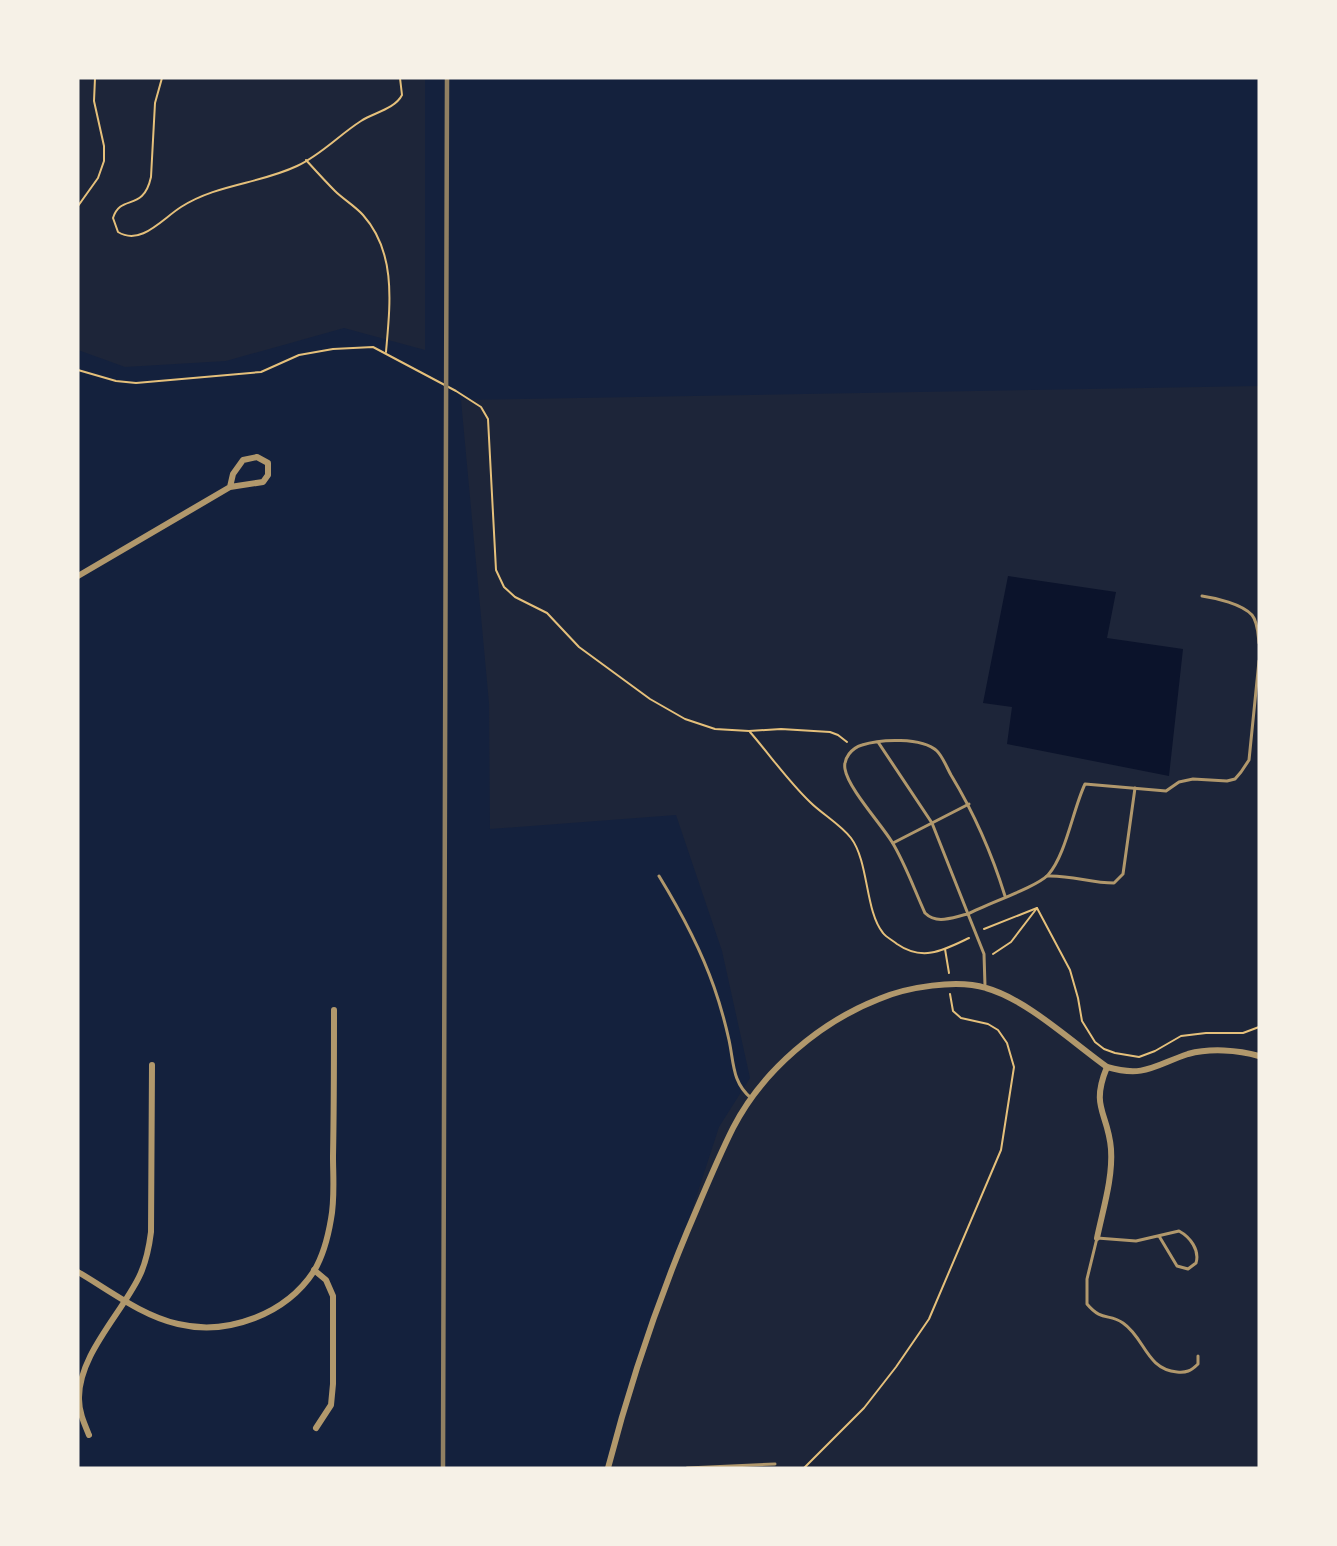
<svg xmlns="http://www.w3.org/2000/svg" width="1337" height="1546" font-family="Roboto,sans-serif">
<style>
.green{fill:#1d2539}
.water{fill:#0b132b}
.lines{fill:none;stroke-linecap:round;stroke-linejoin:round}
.path{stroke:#e5c07b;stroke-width:2}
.service{stroke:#b1986c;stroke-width:3}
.minor{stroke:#b1986c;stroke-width:6}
.rail{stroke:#918062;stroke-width:4.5}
</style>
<rect width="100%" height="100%" fill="#14213d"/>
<g class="green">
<path d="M78 78H425V350L344 328 226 361 125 367 78 350Z"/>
<path d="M1259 386V1468H608L719 1127 750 1078 722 951 676 815 490 829 489 703 461 400Z"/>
</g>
<path class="water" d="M1008 576 1116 592 1107 638 1183 649 1169 776 1007 744 1012 707 983 703Z"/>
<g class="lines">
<g class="path">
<path d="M162 78 155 103 151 177C143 213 121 193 113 218L118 232C141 246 162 219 181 207 217 184 259 184 297 166 321 155 339 135 361 121 373 113 395 109 402 95L400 78"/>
<path d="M306 160C316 171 325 181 335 191 343 199 355 206 363 215 397 253 390 305 386 352"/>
<path d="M78 206 98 178 104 161V146L94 101 95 78"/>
<path d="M78 370 116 381 136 383 261 372 299 355 333 349 373 347 456 391 481 407 488 419 496 570 504 587 515 597 547 613 579 647 650 699 685 719 715 729 749 731 781 729 830 732 838 735 847 742"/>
<path d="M750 732C770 755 788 781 810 802 822 814 840 824 851 838 869 862 865 911 883 933 886 937 892 940 897 944 923 962 944 950 969 938"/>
<path d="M984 929 1037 908"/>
<path d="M945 949 949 973"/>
<path d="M993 954 1011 942 1037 908 1070 970 1078 998 1082 1021 1095 1042 1104 1049 1115 1053 1139 1057 1155 1051 1181 1036 1206 1033H1243L1259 1027"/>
<path d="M804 1468 864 1408 896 1367 929 1319 1001 1150 1014 1067 1007 1043 998 1030 988 1024 961 1018 953 1011 950 994"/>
</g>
<g class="service">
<path d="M1202 596C1216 598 1242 604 1252 615 1258 622 1258 635 1259 643"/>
<path d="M878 742 932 823 968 914C953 917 937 925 925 913 914 889 905 863 892 842 881 824 848 788 845 769 843 758 852 748 862 745 880 739 922 737 937 751 943 757 947 768 951 775 974 813 992 854 1005 896"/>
<path d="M893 843 969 804"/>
<path d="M659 876C681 912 700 947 714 987 720 1004 725 1022 729 1040 734 1063 732 1082 751 1098"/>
<path d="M1047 876C1072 875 1090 883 1114 883L1123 874 1135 788"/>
<path d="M985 986 984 954 968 914C988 903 1035 888 1048 875 1066 855 1073 809 1085 784L1166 791 1179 782 1193 779 1227 781 1235 779 1241 772 1249 760 1259 661"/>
<path d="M1159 1236 1177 1266 1188 1269 1196 1263C1200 1250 1190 1237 1179 1231L1136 1241 1097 1238 1087 1279V1304C1102 1322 1109 1313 1123 1323 1145 1338 1146 1369 1177 1372 1186 1373 1191 1371 1198 1364V1356"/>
<path d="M687 1468 775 1464"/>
</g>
<g class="minor">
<path d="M78 576 230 487 263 482 268 475V463L257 457 243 460 233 474 230 487"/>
<path d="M1097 1238C1103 1209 1113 1178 1111 1149 1108 1112 1090 1108 1107 1067"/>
<path d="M314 1270 326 1280 333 1296V1384L331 1405 316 1428"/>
<path d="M78 1272C109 1290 142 1316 178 1324 228 1336 286 1314 314 1271 323 1256 328 1237 331 1219 335 1199 333 1176 333 1156 334 1107 334 1059 334 1010"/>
<path d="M89 1435C84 1423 79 1412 79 1399 78 1356 121 1314 139 1277 146 1263 149 1248 151 1232L152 1065"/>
<path d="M608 1468C629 1387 655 1309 687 1232 702 1197 716 1162 733 1128 762 1071 820 1022 879 999 907 987 957 979 986 988 1026 999 1072 1042 1107 1067 1145 1078 1155 1065 1188 1054 1210 1048 1238 1050 1259 1056"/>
</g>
<path class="rail" d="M443 1468 447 78"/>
</g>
<rect width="1337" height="1546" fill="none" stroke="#f6f1e7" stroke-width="159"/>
</svg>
